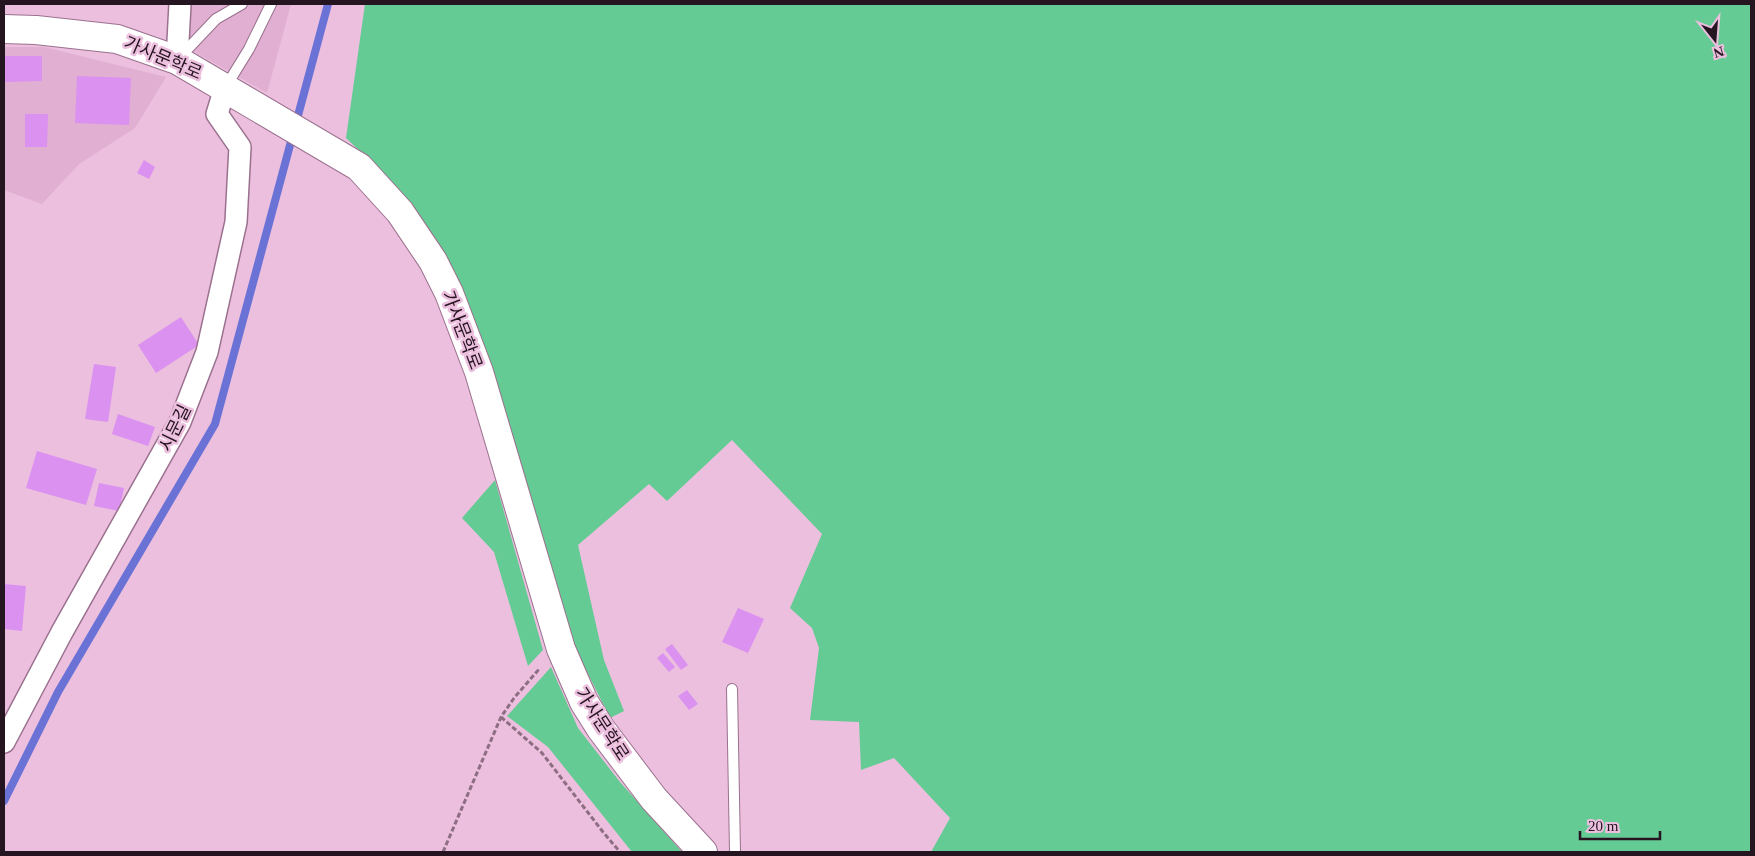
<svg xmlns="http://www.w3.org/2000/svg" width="1755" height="856" font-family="'Times New Roman','Noto Sans KR',serif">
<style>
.built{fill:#e0afd1}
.green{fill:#65cb94}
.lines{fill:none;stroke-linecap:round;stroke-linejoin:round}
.stream{stroke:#6b72d6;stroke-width:8}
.building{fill:#da91f0}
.lane-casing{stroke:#9a718e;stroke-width:12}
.street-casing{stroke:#9a718e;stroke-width:24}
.secondary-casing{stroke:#9a718e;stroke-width:30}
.path{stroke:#8d6e83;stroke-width:3;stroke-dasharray:5 2.5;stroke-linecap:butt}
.lane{stroke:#fff;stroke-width:10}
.street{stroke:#fff;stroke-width:21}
.secondary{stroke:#fff;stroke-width:28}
.labels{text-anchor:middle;stroke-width:5;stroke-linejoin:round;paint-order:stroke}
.street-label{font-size:18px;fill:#251520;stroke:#ecbfde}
</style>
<rect width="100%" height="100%" fill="#ecbfde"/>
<g class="built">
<path d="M187 4H291L267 93 186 47Z"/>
<path d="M4 47H44L166 77 135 128 79 164 42 204 4 190Z"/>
</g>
<g class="green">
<path d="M365 4H1751V852H931L950 818 894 758 861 770 859 722 810 720 819 648 812 628 790 608 822 534 732 440 667 501 649 484 578 545 604 660 624 711 610 718 577 652 519 463 384 174 346 138Z"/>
<path d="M495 480 543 650 528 666 494 552 462 518Z"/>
<path d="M551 667 578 728 620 782 682 852H632L548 747 507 716Z"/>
</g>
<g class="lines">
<path class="stream" d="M4 801 58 692 215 424 328 4"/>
</g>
<g class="building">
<path d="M4 56H42V81L4 82Z"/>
<path d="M77 76 131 78 129 125 75 123Z"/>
<path d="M25 114H48L47 147H25Z"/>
<path d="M144 160 155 167 149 179 137 173Z"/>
<path d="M181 317 199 345 156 373 138 345Z"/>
<path d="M94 364 116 367 108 422 85 419Z"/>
<path d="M118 414 155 427 148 446 112 434Z"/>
<path d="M37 451 97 469 86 505 26 488Z"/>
<path d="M99 483 124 488 119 511 94 506Z"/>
<path d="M4 584 26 586 22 631 4 629Z"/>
<path d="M738 608 764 619 748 653 722 642Z"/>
<path d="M672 644 688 665 681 670 665 649Z"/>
<path d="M663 653 675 667 669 672 657 658Z"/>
<path d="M687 690 698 704 689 710 678 696Z"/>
</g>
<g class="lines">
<defs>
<g id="lane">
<path d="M179 58 216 19 242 4"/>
<path d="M225 88 249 49 271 4"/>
<path d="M732 689 735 852"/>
</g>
<g id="street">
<path d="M177 60 180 4"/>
<path d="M4 742 62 632 180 422 207 352 236 222 240 147 217 114 225 88"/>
</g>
<path id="secondary" d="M4 29 36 30 117 39 177 60 359 167 400 212 433 261 449 293 479 372 561 649 584 702 601 729 654 799 703 852"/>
</defs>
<use href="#lane" class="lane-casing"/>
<use href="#street" class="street-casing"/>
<use href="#secondary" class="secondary-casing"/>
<g class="path">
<path d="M501 717 542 753 603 832 620 852"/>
<path d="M443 852 501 717 514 698 540 668"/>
</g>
<use href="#lane" class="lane"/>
<use href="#street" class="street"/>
<use href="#secondary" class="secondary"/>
</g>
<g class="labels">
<g class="street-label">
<text transform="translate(163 58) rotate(23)" y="6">가사문학로</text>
<text transform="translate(462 330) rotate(69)" y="6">가사문학로</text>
<text transform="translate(175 428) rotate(-64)" y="6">시문길</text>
<text transform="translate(602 724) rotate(57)" y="6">가사문학로</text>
</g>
</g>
<rect width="1755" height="856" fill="none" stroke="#251520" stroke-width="10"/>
<g transform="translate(1715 40) rotate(163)" stroke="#ecbfde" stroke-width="4" paint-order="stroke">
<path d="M0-4L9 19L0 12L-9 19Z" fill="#251520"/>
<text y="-8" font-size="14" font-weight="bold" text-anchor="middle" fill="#251520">N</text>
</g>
<path d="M1580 831v8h80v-8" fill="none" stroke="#251520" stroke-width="2.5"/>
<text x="1588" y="831" font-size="15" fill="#251520" stroke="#ecbfde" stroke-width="4" paint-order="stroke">20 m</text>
</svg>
